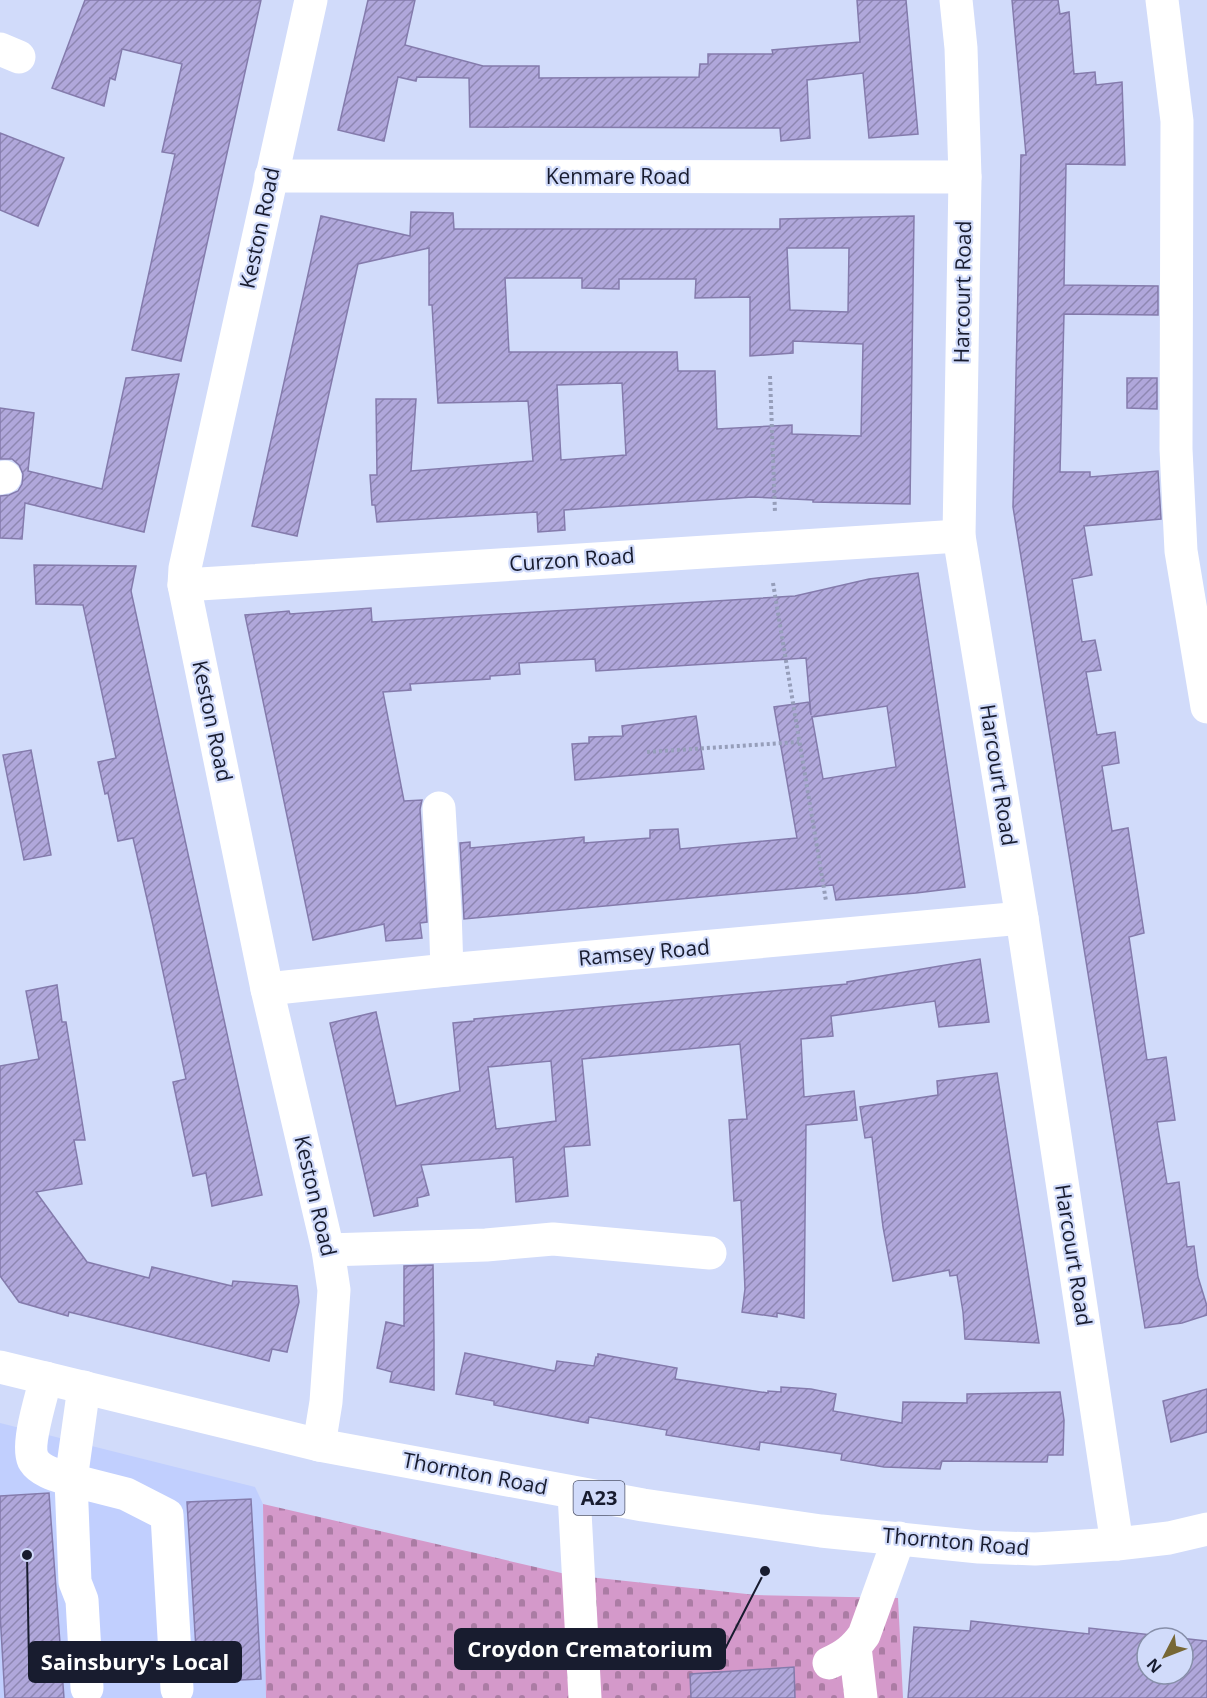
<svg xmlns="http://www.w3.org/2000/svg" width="1207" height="1698" font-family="'Open Sans',sans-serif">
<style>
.built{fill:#c1cffe}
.cemetery{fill:url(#cemetery-stones)}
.building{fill:url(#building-hatch);stroke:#847bac;stroke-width:1.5;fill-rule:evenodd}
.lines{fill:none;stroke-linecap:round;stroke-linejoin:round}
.path{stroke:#969eba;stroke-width:4;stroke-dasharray:3 3;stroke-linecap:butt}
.minor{stroke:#fff;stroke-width:33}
.highway{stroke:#fff;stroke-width:33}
.labels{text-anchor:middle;stroke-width:4.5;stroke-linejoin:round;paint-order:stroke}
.shield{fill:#d1dbfa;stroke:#50556c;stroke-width:1.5}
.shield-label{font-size:20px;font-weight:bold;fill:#181c2f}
.street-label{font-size:21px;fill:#181c2f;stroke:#d1dbfa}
.leader{fill:none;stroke:#181c2f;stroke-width:2}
.callout-dot{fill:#181c2f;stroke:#d1dbfa;stroke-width:2}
.callout{fill:#181c2f;stroke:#181c2f;stroke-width:2}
.callout-label{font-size:22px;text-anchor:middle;font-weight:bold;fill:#fff}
</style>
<defs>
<pattern id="cemetery-stones" width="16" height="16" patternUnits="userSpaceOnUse" patternTransform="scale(1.5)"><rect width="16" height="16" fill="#d499ca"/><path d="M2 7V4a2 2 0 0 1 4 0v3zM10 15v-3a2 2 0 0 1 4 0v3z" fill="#ab7ca4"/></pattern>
<pattern id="building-hatch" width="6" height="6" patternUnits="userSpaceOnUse" patternTransform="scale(1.5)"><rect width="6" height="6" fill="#b0a7db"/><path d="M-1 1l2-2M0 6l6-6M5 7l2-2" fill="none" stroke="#8e87b2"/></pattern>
</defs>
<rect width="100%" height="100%" fill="#d1dbfa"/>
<path class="built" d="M0 1423 255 1487 263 1504 266 1698H0Z"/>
<path class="cemetery" d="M263 1504 570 1575 756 1595 898 1598 903 1698H266Z"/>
<g class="building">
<path d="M85 0H261L181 361 132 350 175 154 162 152 182 64 122 49 115 80 110 78 104 106 52 88Z"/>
<path d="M368 0H415L405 45 483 66H539V78L699 77 700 64H708V54H773L772 50 860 42 857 0H906L918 134 869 138 863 73 807 80 810 138 781 141 780 128 470 127 469 78 417 77 416 81 398 77 384 141 338 130Z"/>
<path d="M1012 0H1058L1060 14 1069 12 1074 74 1095 72 1096 85 1122 82 1125 165 1066 164 1064 285 1158 286V315L1064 314 1060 472H1090V477L1158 471 1161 519 1084 526 1092 575 1072 579 1082 642 1095 640 1101 670 1086 672 1097 735 1115 732 1119 763 1102 766 1112 831 1128 828 1144 933 1129 937 1147 1060 1166 1057 1175 1120 1157 1122 1167 1184 1179 1182 1187 1247 1194 1246 1198 1277 1207 1306V1315L1182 1323 1145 1328 1013 507 1021 155H1026Z"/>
<path d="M0 133 64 158 38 226 0 210Z"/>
<path d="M411 212 453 213 454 229H780V219L914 216 910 504 813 502V500L752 497 564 510 565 530 538 532 537 512 377 522 375 505H372L370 475H377L376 399H416L411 471 533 461 528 401 438 403 432 305H429V248L358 264 297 536 252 526 321 216 410 236ZM787 248H849L848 312 790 310ZM505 278H582V288L619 289V279H696L695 298 750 297V356L793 353V341L863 344 861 436 792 434V425L717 429 715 371H678L677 352H509ZM622 383 626 455 561 460 557 385Z"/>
<path d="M179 374 144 532 25 503 22 539 0 538V496L9 495 18 491 22 484 23 474 19 465 12 459H0V408L34 413 28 471 102 489 126 378Z"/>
<path d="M1127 378H1157V409L1127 408Z"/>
<path d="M34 565 136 566 131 591 262 1195 212 1206 206 1173 193 1176 173 1082 186 1079 153 925 133 838 118 841 108 793 105 794 98 762 116 758 83 605 36 604Z"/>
<path d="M918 573 965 887 916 893 836 900 833 885 464 919 460 843 470 842V848L584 837V843L650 838V830L678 829 680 849 797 838 774 707 809 702 811 715 806 658 596 671 595 659 519 663 520 674 490 676V679L410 684 411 690 383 692 404 801 422 800 420 809 427 922 420 923 422 938 386 941 384 924 313 940 245 615 289 611 290 614 371 608 372 622 795 596 869 579ZM887 706 896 767 823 779 812 717Z"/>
<path d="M696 716 704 769 575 780 572 744 589 743V737L623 736 622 726Z"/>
<path d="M31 750 51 855 24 860 3 755Z"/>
<path d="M980 959 989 1022 939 1027 935 1001 831 1016 833 1036 801 1039 804 1097 854 1091 857 1120 806 1125 804 1318 777 1313V1317L742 1312 745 1289 741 1200 734 1201 729 1120 747 1119 740 1044 582 1059 590 1145 564 1147 568 1196 516 1202 513 1157 421 1165 429 1195 417 1198 418 1206 374 1216 330 1023 376 1012 396 1106 460 1091 453 1023 474 1021V1019L847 984V982ZM551 1061 556 1121 496 1129 488 1067Z"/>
<path d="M57 985 62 1022H66L85 1140H74L82 1184 36 1192 87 1262 149 1278 152 1267 232 1286 233 1281 297 1286 299 1302 287 1352 272 1349 269 1361 69 1312 68 1316 19 1302 0 1276V1066L39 1059 26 991Z"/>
<path d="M997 1073 1039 1343 965 1339 963 1312 957 1275 950 1276 949 1270 893 1281 883 1227 872 1137 865 1138 860 1107 938 1095 937 1081Z"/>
<path d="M433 1265 434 1342V1390L390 1382 392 1372 377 1368 386 1322 404 1326V1266Z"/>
<path d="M465 1353 555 1371 557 1361 594 1366 596 1357H598V1354L677 1368 675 1379 768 1393V1391L781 1392V1387L811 1389 836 1394 833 1411 902 1423 903 1402 967 1403V1394L1060 1392 1064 1420 1063 1455H1048L1047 1462 942 1461 940 1469 884 1467 841 1460 842 1454 760 1442 759 1450 666 1435 667 1430 589 1417 588 1423 494 1405V1401L456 1394Z"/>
<path d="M1207 1389V1432L1171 1442 1163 1401Z"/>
<path d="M49 1493 64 1698H5L0 1613V1496Z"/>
<path d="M251 1499 261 1679 198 1682 187 1502Z"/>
<path d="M971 1621 1089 1634V1628L1207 1641V1698H908L914 1627 970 1631ZM1147 1638H1183V1674H1147Z"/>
<path d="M794 1667 795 1698H691L690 1674Z"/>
</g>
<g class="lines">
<g class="path">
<path d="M770 376 775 513"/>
<path d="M773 583 826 901"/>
<path d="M647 752 799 742"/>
</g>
<g class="minor">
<path d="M311 0 185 568 184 585 267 989 328 1250 334 1290 326 1402 319 1445"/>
<path d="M956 0 961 48 965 177 959 536 1022 918 1117 1544"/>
<path d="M1162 0 1177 121 1176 449 1181 551 1207 707"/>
<path d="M0 49 19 57"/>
<path d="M271 176 965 177"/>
<path d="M0 478 5 477"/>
<path d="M184 585 959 536"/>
<path d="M439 808 445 910 447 970"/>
<path d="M267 989 447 970 1022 918"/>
<path d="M328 1250 486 1245 553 1239 710 1253"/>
<path d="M46 1378C42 1395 25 1447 34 1461 41 1472 59 1476 71 1480L84 1387"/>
<path d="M574 1493 585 1698"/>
<path d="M855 1647 861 1698"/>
<path d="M829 1663C845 1656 854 1649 864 1635L899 1538"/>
<path d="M87 1688 82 1600 75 1582 71 1480 126 1494 167 1515 177 1689"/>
</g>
<path class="highway" d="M0 1367 319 1445 643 1505 821 1531 979 1547 1035 1549 1117 1544 1169 1538 1207 1529"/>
</g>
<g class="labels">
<rect class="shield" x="573.5" y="1481" width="51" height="34" rx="4.5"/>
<g class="shield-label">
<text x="599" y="1505">A23</text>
</g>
<g class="street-label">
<text x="618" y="184">Kenmare Road</text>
<text transform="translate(260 228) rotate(-78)" y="7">Keston Road</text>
<text transform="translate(963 292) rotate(-89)" y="7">Harcourt Road</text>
<text transform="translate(572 560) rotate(-4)" y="7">Curzon Road</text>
<text transform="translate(212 721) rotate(78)" y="7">Keston Road</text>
<text transform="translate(998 775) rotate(81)" y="7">Harcourt Road</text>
<text transform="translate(644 953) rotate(-5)" y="7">Ramsey Road</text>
<text transform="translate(315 1196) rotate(77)" y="7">Keston Road</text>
<text transform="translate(1073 1255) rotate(81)" y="7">Harcourt Road</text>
<text transform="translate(475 1474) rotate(11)" y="7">Thornton Road</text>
<text transform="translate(956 1542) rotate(5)" y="7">Thornton Road</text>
</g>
</g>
<path class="leader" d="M765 1571L725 1649M27 1555L29 1662"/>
<g class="callout-dot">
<circle cx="765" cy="1571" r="6"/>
<circle cx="27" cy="1555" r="6"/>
</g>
<g class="callout">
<rect x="455" y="1629" width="270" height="40" rx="6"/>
<rect x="29" y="1642" width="212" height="40" rx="6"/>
</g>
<g class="callout-label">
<text x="590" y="1657">Croydon Crematorium</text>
<text x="135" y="1670">Sainsbury's Local</text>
</g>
<g transform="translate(1165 1656) rotate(228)"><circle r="28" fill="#d1dbfa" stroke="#878fa9" stroke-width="1.5"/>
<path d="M0-4.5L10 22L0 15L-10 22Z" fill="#776735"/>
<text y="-9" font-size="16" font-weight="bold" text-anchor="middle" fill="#181c2f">N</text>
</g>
</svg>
